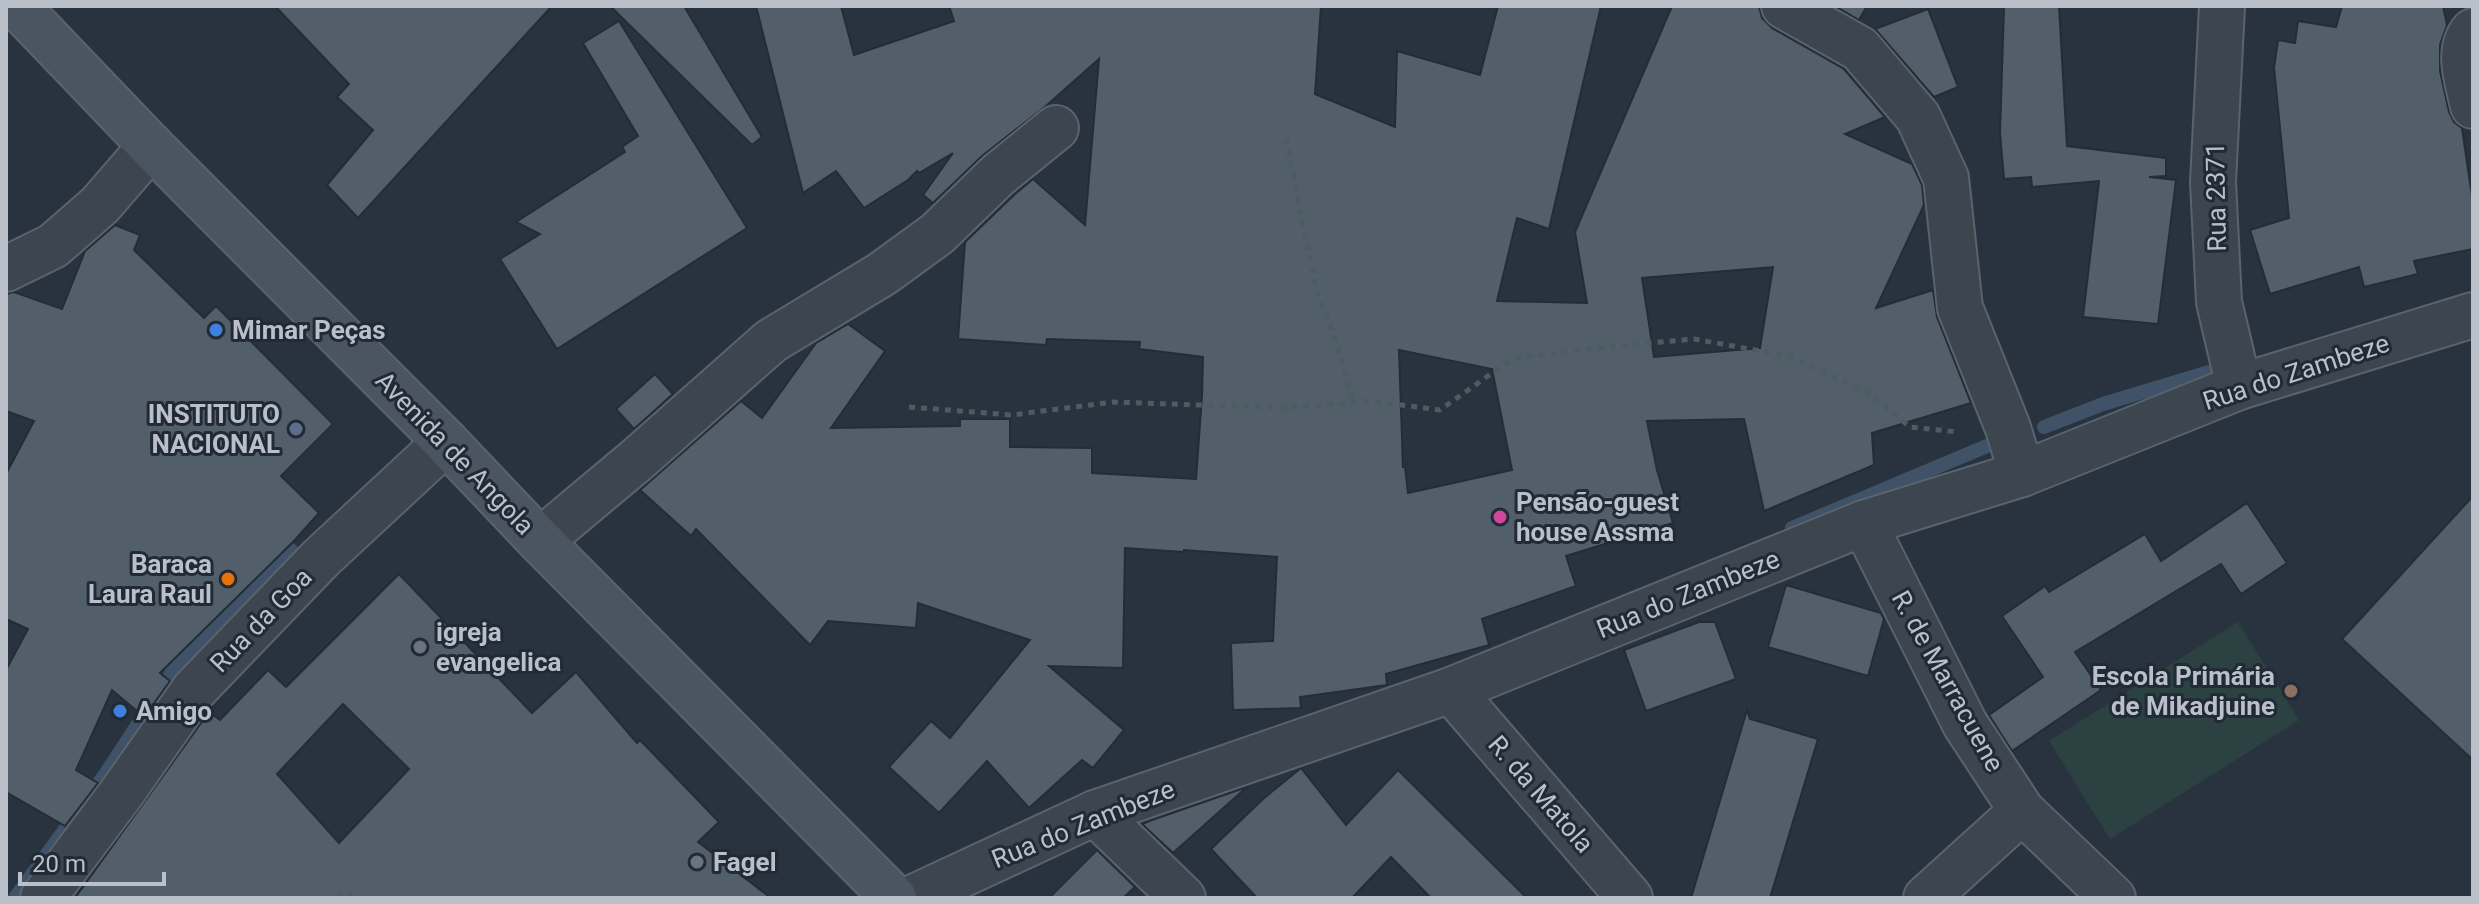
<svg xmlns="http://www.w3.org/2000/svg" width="2479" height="904" font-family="Roboto,sans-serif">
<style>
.green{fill:#2c4141}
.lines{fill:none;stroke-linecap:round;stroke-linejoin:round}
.stream{stroke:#405267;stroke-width:14}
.building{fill:#525e6a;stroke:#232c37;stroke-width:2;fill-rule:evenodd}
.minor-casing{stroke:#5a636d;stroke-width:48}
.tertiary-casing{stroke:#5a636d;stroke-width:48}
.secondary-casing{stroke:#5a636d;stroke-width:48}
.path{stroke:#4b5d5f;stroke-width:5;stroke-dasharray:6 6;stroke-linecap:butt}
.minor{stroke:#3d454f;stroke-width:44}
.tertiary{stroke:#3d454f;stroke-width:44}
.secondary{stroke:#4b5562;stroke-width:44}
.shop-dot{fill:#3f7fe0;stroke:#212a35;stroke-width:3}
.service-dot{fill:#5c6f8a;stroke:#212a35;stroke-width:3}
.hotel-dot{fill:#d1479c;stroke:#212a35;stroke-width:3}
.food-dot{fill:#e8710a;stroke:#212a35;stroke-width:3}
.worship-dot{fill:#6b7280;stroke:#212a35;stroke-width:3}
.education-dot{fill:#8d6e63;stroke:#212a35;stroke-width:3}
.labels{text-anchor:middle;stroke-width:6;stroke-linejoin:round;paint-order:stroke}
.street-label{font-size:26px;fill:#b9c0ca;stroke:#212a35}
.poi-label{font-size:26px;font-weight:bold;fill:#b9c0ca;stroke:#212a35;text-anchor:start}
</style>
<rect width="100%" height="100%" fill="#29333f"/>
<path class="green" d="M2238 622 2299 720 2110 839 2049 741Z"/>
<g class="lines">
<g class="stream">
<path d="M2044 427 2103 404 2229 366"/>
<path d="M1792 528 1987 446"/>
<path d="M15 898 104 776 174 669 291 550"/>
</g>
</g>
<g class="building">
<path d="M275 6H552L358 218 327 185 373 130 337 97 349 84Z"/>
<path d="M610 6H684L762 137 752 145Z"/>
<path d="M756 6H841L854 55 954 21 949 6H1321L1315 94 1395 127 1397 51 1480 75 1498 6H1601L1549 229 1517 218 1497 301 1587 303 1575 232 1672 6H1759L1762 18 1772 28 1844 69 1885 117 1845 134 1912 164 1922 185 1924 205 1876 308 1933 290 1937 317 1971 403 1872 433 1874 465 1764 511 1744 419 1647 421 1657 470 1673 523 1566 556 1576 586 1482 619 1489 645 1386 674 1387 685 1300 697 1301 708 1233 710 1231 643 1273 641 1277 557 1184 550V552L1125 548 1123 668 1049 666 1124 730 1093 768 1082 760 1029 808 987 761 939 813 889 767 931 721 950 738 1030 640 918 603 916 628 828 621 810 645 696 529 691 536 640 490 741 401 762 418 816 343 848 324 885 351 831 428 960 426V419H1010V447L1092 448V473L1196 479 1202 396 1203 357 1139 349 1140 342 1047 339 1046 345 958 339 965 242 1015 194 1033 179 1085 225 1099 59 1046 106 982 156 933 203 923 195 953 153 919 173 917 171 908 180 864 208 836 171 803 193ZM1773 267 1760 348 1654 357 1642 278ZM1399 350 1492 369 1512 470 1408 493 1405 467H1403Z"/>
<path d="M1835 6H1867L1859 20Z"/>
<path d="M2004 6H2059L2067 146 2166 158V176L2149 177 2176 180 2158 324 2083 317 2099 181 2032 187 2031 177 2004 179 2000 133Z"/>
<path d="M2342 6H2443L2447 25 2440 45V71L2449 112 2454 122 2462 128 2473 203V249L2414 261 2418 274 2364 287 2359 267 2270 294 2250 230 2289 218 2274 68 2278 40 2295 43 2298 21 2336 27Z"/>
<path d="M1928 9 1958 87 1934 97 1875 29Z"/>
<path d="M619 21 747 228 557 349 500 259 540 234 516 222 625 152 622 147 638 136 583 43Z"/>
<path d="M115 225 140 235 134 250 204 318 216 306 333 424 281 476 319 513 293 542 160 673 170 681 144 717 112 690 76 770 98 783 65 826 6 792V670L28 629 6 619V474L34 421 6 411V294L14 292 62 309 85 251Z"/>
<path d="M655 374 673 394 634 429 616 409Z"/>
<path d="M2473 496V760L2342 639Z"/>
<path d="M2247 503 2287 563 2241 594 2221 564 2075 652 2101 690 2012 751 1989 715 2043 677 2002 616 2045 586 2049 592 2145 534 2161 561Z"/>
<path d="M399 574 532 713 576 672 637 743 640 740 719 822 698 842 771 898H75L209 712 220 720 268 670 286 687ZM343 704 409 769 339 843 277 774Z"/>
<path d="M1786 585 1881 613 1884 619 1868 676 1768 647Z"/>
<path d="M1699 622H1715L1736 679 1646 711 1624 650Z"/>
<path d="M1747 710 1750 719 1818 739 1770 898H1691Z"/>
<path d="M1301 768 1346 825 1398 770 1527 898H1431L1391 857 1352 898H1257L1211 849 1263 799Z"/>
<path d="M1247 787 1173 853 1142 824 1152 820Z"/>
<path d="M1097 850 1135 887 1123 898H1049Z"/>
</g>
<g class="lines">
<defs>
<g id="minor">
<path d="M1784 6 1860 49 1918 117 1946 178 1960 308 2008 428 2022 474"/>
<path d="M2222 6 2213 182 2219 302 2239 387"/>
<path d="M2473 31C2456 51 2468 82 2473 106"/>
<path d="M6 269 53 246 100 205 151 146"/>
<path d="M1864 523 1965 724 2022 811 2113 898"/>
<path d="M540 541 639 458 771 341 882 274 937 234 998 175 1056 128"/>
<path d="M1451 690 1630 898"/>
<path d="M1095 813 1183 898"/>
<path d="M912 898 1095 813 1451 690 1864 523 2022 474 2239 387 2473 315"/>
<path d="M1926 898 2022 811"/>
</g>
<path id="tertiary" d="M43 898 123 791 194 690 321 558 446 442"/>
<path id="secondary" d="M17 6 151 146 446 442 540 541 894 898"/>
</defs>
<use href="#minor" class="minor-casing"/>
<use href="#tertiary" class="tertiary-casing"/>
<use href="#secondary" class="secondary-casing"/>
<g class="path">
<path d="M1286 138 1316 289 1335 337 1353 402"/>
<path d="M909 407 1012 415 1113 402 1284 408 1370 401 1440 410 1512 359 1586 349 1694 339 1789 356 1868 393 1910 427 1958 432"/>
<path d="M326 898 349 892 351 898"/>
</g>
<use href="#minor" class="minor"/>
<use href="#tertiary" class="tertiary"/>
<use href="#secondary" class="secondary"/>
</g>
<g class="shop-dot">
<circle cx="216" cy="330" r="8"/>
<circle cx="120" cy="711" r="8"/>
</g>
<circle class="service-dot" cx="296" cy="429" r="8"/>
<circle class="hotel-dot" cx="1500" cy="517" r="8"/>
<circle class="food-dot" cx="228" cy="579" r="8"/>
<g class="worship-dot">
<circle cx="420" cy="647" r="8"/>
<circle cx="697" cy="862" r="8"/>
</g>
<circle class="education-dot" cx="2291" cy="691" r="8"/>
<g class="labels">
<g class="street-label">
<text transform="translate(2216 197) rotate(-91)" y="9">Rua 2371</text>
<text transform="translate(2296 372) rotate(-18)" y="9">Rua do Zambeze</text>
<text transform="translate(455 453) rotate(46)" y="9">Avenida de Angola</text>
<text transform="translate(1688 594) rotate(-22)" y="9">Rua do Zambeze</text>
<text transform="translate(261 620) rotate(-46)" y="9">Rua da Goa</text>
<text transform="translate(1948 681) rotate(61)" y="9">R. de Marracuene</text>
<text transform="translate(1541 794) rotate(49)" y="9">R. da Matola</text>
<text transform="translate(1083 824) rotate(-22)" y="9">Rua do Zambeze</text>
</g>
<g class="poi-label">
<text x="232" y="339">Mimar Peças</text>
<text x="280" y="423" text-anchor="end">INSTITUTO<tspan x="280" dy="30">NACIONAL</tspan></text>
<text x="1516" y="511">Pensão-guest<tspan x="1516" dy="30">house Assma</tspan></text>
<text x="212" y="573" text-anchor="end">Baraca<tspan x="212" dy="30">Laura Raul</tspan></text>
<text x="436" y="641">igreja<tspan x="436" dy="30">evangelica</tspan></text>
<text x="2275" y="685" text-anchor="end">Escola Primária<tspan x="2275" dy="30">de Mikadjuine</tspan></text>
<text x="136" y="720">Amigo</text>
<text x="713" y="871">Fagel</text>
</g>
</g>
<rect width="2479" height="904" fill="none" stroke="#b9c0ca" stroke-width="16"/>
<path d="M20 872v12h144v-12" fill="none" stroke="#b9c0ca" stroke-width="4"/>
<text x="32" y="872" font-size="24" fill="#b9c0ca" stroke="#212a35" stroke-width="6" paint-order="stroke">20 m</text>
</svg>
